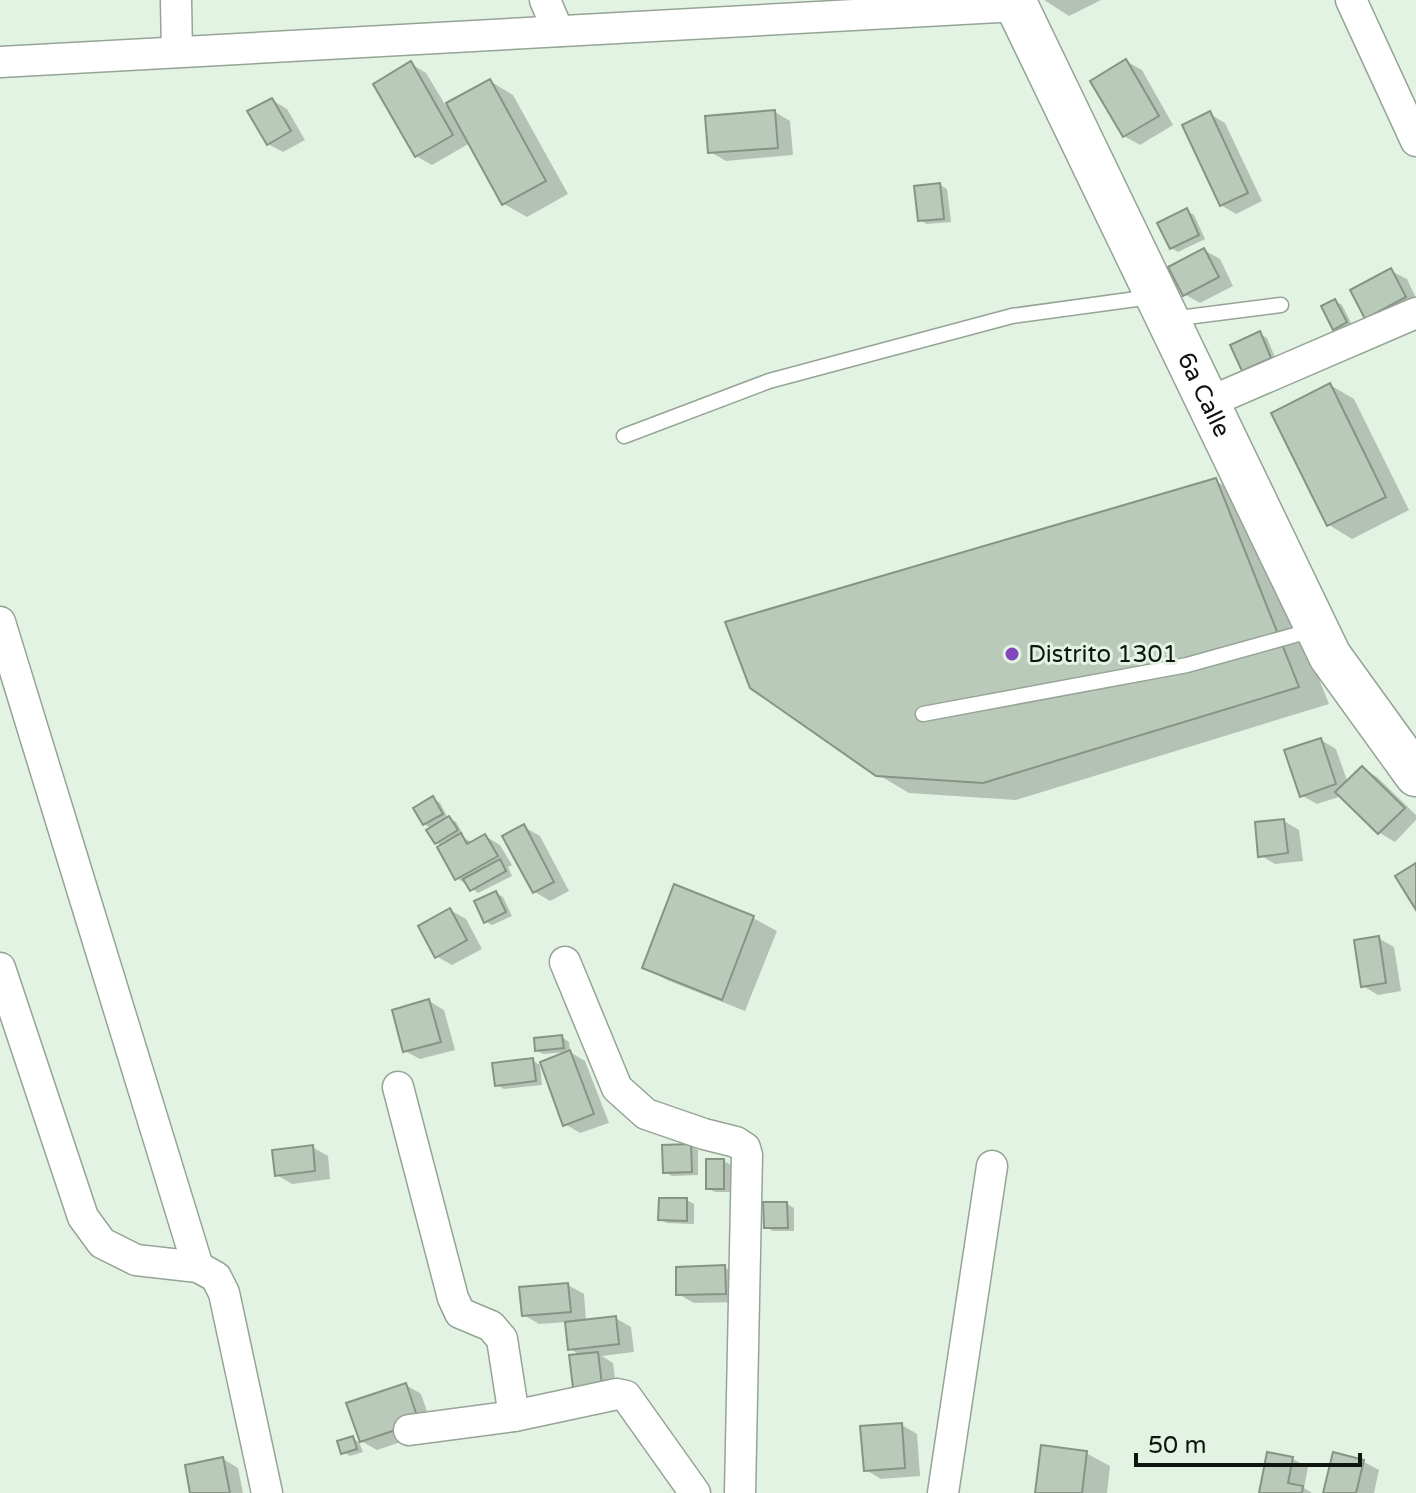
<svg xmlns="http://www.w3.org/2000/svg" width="1416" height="1493" font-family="'Varela Round',sans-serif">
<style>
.shadow{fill:#0003}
.building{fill:#bacaba;stroke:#859485;stroke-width:2}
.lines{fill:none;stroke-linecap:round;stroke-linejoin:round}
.service-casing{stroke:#95a495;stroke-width:17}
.minor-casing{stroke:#95a495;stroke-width:33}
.secondary-casing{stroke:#95a495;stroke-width:45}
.service{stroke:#fff;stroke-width:14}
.minor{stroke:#fff;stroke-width:30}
.secondary{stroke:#fff;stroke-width:42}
.poi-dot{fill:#8246bc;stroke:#e2f3e3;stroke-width:3}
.labels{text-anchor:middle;stroke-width:6;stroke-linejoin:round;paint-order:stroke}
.street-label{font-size:24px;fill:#0f140f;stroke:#e2f3e3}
.poi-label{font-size:24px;fill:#0f140f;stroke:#e2f3e3;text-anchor:start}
</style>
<rect width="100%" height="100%" fill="#e2f3e3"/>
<g class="shadow">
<path d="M1044 0H1101L1069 16Z"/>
<path d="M1126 61 1142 70 1173 125 1140 145 1124 136Z"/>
<path d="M411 64 426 73 446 106 490 81 513 95 568 194 527 217 504 204 470 143 432 165 416 156Z"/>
<path d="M272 100 287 109 305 140 283 152 268 144Z"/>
<path d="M775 112 790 121 793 155 726 161 710 152Z"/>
<path d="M1210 114 1225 123 1262 201 1236 214 1221 205Z"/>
<path d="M940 185 947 189 951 222 927 224 920 220Z"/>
<path d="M1187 211 1194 215 1205 239 1178 252 1171 248Z"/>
<path d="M1204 250 1220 259 1233 286 1200 303 1184 294Z"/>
<path d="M1391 271 1407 279 1416 298V308L1382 326 1366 317Z"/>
<path d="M1335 301 1342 305 1353 327 1342 333 1335 329Z"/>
<path d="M1260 334 1267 338 1277 362 1251 374 1244 369Z"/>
<path d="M1330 385 1354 399 1409 510 1352 539 1329 525Z"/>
<path d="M1216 481 1247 499 1329 704 1016 800 909 793 877 774Z"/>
<path d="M1321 740 1336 749 1348 783 1362 768 1377 777 1416 815V820L1395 842 1380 833 1342 796 1317 804 1301 795Z"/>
<path d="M433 799 440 803 448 818 456 822 463 834 461 836 473 843 485 836 500 845 512 865 508 867 512 876 478 893 457 878 442 846 436 843 432 829 424 824Z"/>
<path d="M1284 821 1299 830 1303 861 1275 864 1260 855Z"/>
<path d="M524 827 540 836 569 891 550 901 535 892Z"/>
<path d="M676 887 753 918 777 931 745 1011 667 980 644 967Z"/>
<path d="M496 893 503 897 512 916 492 925 485 921Z"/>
<path d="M450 910 466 919 482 949 452 965 436 956Z"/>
<path d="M1378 938 1394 947 1401 991 1378 995 1363 986Z"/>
<path d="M429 1001 444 1010 455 1050 420 1059 405 1051Z"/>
<path d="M562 1037 569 1042 570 1052 585 1061 609 1123 580 1133 565 1124 568 1052 543 1054 536 1050Z"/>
<path d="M533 1061 540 1065 542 1085 504 1089 497 1085Z"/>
<path d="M691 1146 698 1150V1175L672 1176 665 1172Z"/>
<path d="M312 1147 328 1156 330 1179 292 1184 277 1175Z"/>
<path d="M724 1161 731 1165V1192H715L708 1188Z"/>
<path d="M687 1200 694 1204V1224L667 1223 660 1219Z"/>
<path d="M787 1204 794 1208V1231H773L766 1227Z"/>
<path d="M724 1267 740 1276V1302L694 1303 678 1294Z"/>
<path d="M568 1285 584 1294 586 1321 615 1318 631 1327 634 1352 602 1356 613 1363 618 1401 591 1404 582 1356 570 1349 567 1322 539 1324 524 1315Z"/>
<path d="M406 1385 421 1394 434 1431 377 1450 361 1441Z"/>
<path d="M902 1425 917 1434 920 1476 881 1479 866 1470Z"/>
<path d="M352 1438 359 1442 363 1452 350 1456 343 1452Z"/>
<path d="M1086 1453 1110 1466 1107 1493H1037Z"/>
<path d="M1269 1454 1293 1459 1308 1467 1304 1488 1312 1493H1261Z"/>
<path d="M1334 1454 1364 1462 1379 1470 1374 1493H1325Z"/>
<path d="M223 1459 238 1468 243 1493H192Z"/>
</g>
<g class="building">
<path d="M1126 59 1159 116 1123 137 1090 81Z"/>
<path d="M411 61 453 135 415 157 373 84Z"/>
<path d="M490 79 546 181 502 205 446 103Z"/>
<path d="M272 98 291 131 267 145 247 111Z"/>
<path d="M775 110 778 148 708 153 705 116Z"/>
<path d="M1210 111 1248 193 1220 206 1182 125Z"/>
<path d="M940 183 944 219 918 221 914 186Z"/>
<path d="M1187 208 1199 235 1170 249 1157 223Z"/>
<path d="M1204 248 1219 277 1183 296 1168 267Z"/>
<path d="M1391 268 1406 297 1365 319 1350 290Z"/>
<path d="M1335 299 1347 322 1333 330 1321 306Z"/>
<path d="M1260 331 1271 358 1242 371 1230 345Z"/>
<path d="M1330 383 1386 497 1327 526 1271 413Z"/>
<path d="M1216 478 1299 687 983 783 876 776 750 688 725 622Z"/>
<path d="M1321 738 1336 784 1300 797 1284 750Z"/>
<path d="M1362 766 1405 808 1378 834 1335 792Z"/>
<path d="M433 796 443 814 423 825 413 808Z"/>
<path d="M449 816 458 830 435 844 426 830Z"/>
<path d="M1284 819 1288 853 1258 857 1255 822Z"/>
<path d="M524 824 554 882 533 893 502 836Z"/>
<path d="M461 833 467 844 485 834 498 856 455 880 437 847Z"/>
<path d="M500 859 506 871 470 891 463 879Z"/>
<path d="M1416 863V910L1395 876Z"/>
<path d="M674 884 754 916 722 1000 642 968Z"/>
<path d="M496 891 506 912 484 923 474 901Z"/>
<path d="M450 908 467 940 435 958 418 926Z"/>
<path d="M1379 936 1386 983 1361 987 1354 940Z"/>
<path d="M429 999 441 1042 403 1052 392 1010Z"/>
<path d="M562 1035 564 1048 535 1051 534 1038Z"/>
<path d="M570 1050 594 1114 563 1126 540 1062Z"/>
<path d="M533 1058 536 1081 495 1086 492 1063Z"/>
<path d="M691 1144 692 1172 663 1173 662 1145Z"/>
<path d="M313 1145 315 1171 275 1176 272 1150Z"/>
<rect x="706" y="1159" width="18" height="30"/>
<path d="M659 1198H687V1221L658 1220Z"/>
<path d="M763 1202H787L788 1228H764Z"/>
<path d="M725 1265 726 1294 676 1295V1267Z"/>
<path d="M568 1283 571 1312 522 1316 519 1287Z"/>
<path d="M616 1316 619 1344 568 1350 565 1322Z"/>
<path d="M598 1352 603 1393 574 1396 569 1355Z"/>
<path d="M406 1383 419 1422 360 1442 346 1403Z"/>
<path d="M902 1423 905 1468 864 1471 860 1426Z"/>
<path d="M353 1436 357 1449 341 1454 337 1441Z"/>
<path d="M1041 1445 1087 1451 1082 1493H1035Z"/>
<path d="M1267 1452 1293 1457 1288 1483 1303 1486 1302 1493H1259Z"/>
<path d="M1333 1452 1364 1460 1356 1493H1323Z"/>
<path d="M223 1457 230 1493H190L185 1465Z"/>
</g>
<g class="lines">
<defs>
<g id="service">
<path d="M1171 319 1281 305"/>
<path d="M624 436 769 381 1012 316 1151 297"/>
<path d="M923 714 1187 665 1313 630"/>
</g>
<g id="minor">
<path d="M176 0 177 52"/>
<path d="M545 0 558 31"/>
<path d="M1351 0 1416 141"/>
<path d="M0 62 1017 6"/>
<path d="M1207 403 1416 313"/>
<path d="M0 622 198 1267"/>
<path d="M565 962 617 1088 646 1114 704 1134 736 1142 745 1148 747 1155 740 1493"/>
<path d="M0 968 83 1217 102 1243 136 1260 198 1267 216 1277 224 1293 267 1493"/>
<path d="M398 1087 453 1298 460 1313 491 1326 502 1339 514 1416"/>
<path d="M409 1430 514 1416 617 1394 626 1396 695 1493"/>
<path d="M943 1493 992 1166"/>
</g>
<g id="secondary">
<path id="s1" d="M1014 0 1330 656 1416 775"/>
</g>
</defs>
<use href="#service" class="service-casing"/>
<use href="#minor" class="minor-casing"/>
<use href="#secondary" class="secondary-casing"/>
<use href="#service" class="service"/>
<use href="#minor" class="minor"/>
<use href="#secondary" class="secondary"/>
</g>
<circle class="poi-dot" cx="1012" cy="654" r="8"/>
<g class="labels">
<g class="street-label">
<text dy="8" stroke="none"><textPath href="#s1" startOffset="438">6a Calle</textPath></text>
</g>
<g class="poi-label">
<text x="1028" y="662">Distrito 1301</text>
</g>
</g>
<path d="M1136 1453v12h224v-12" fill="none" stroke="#0f140f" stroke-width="4"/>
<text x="1148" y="1453" font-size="24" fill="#0f140f" stroke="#e2f3e3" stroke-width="6" paint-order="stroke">50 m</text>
</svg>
